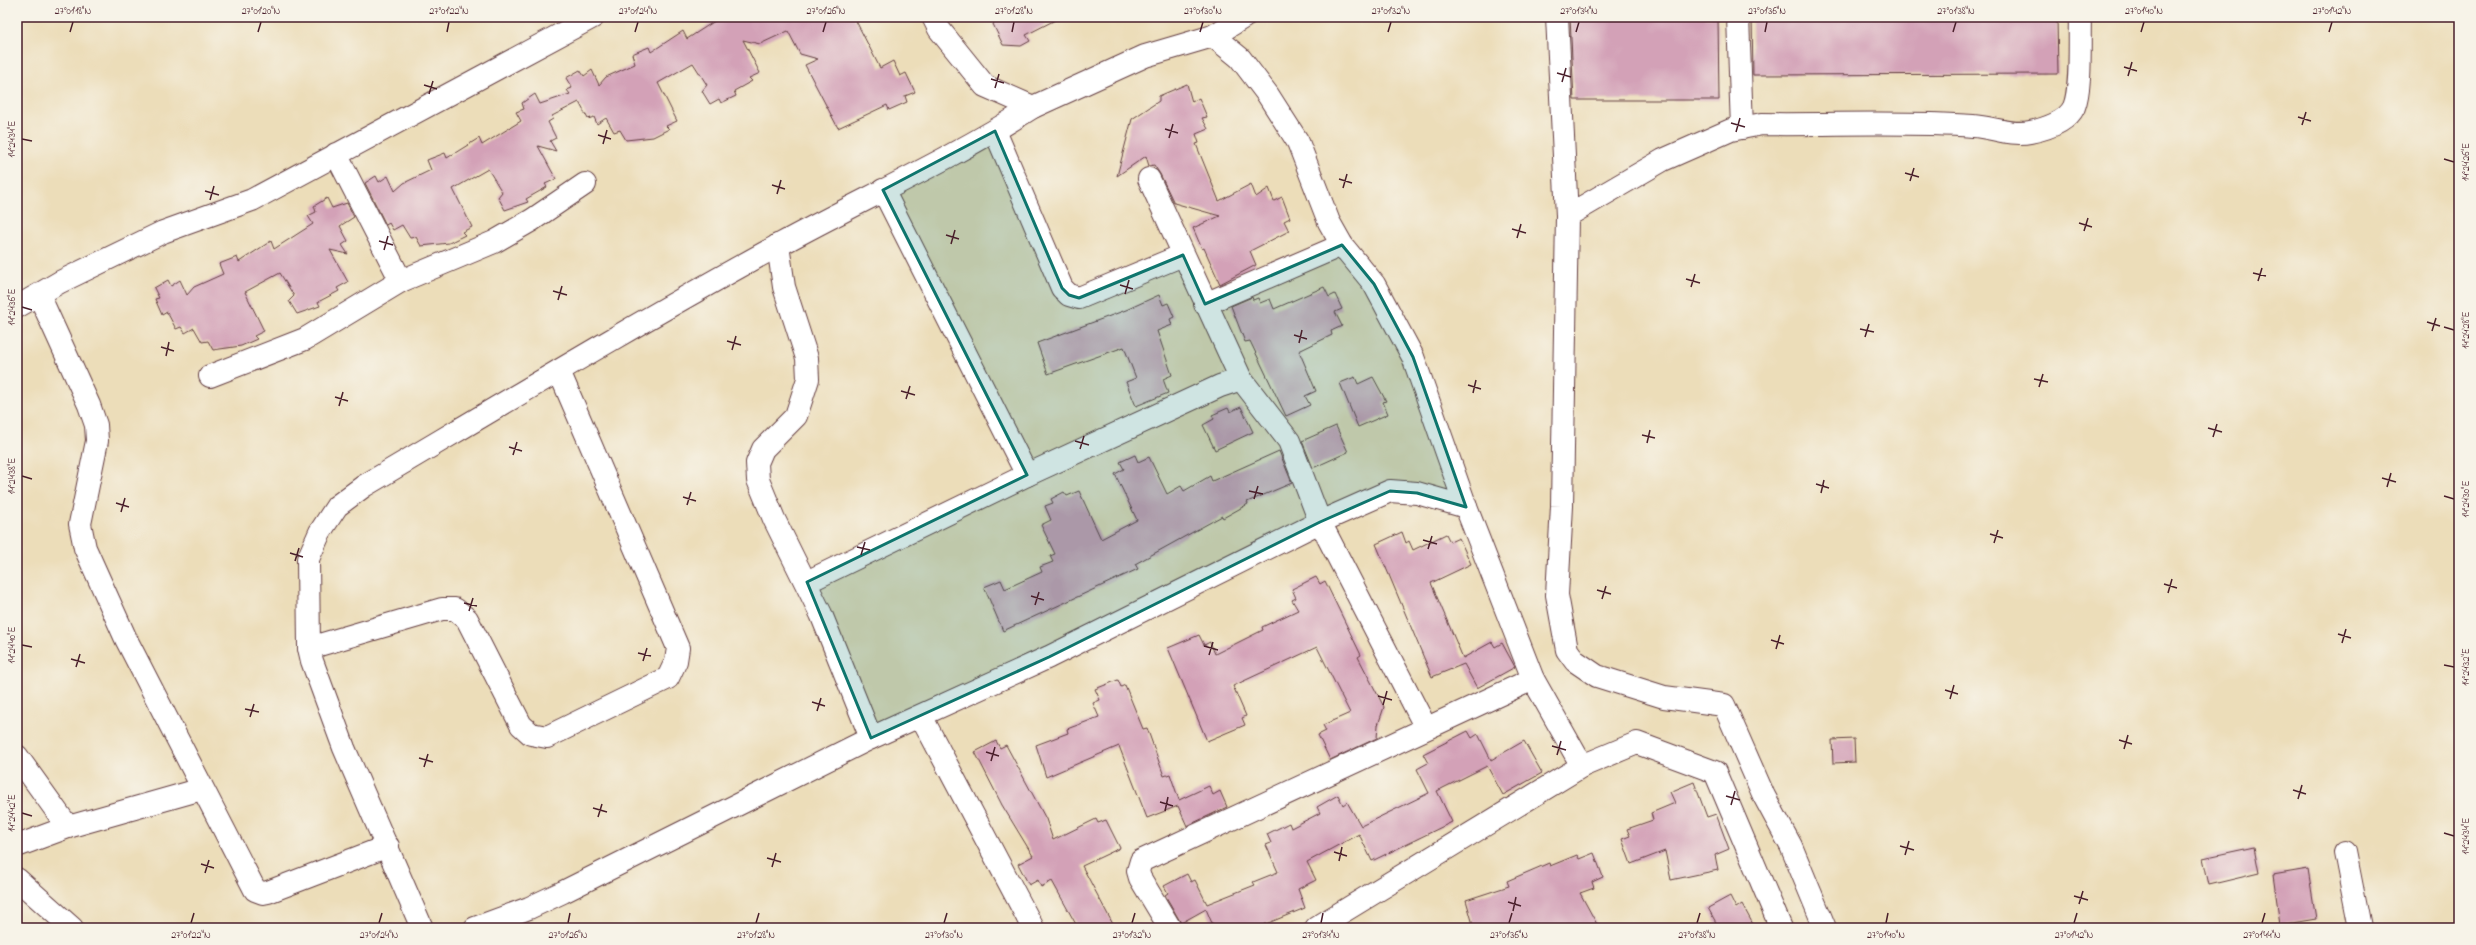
<svg xmlns="http://www.w3.org/2000/svg" width="2476" height="945" font-family="'Indie Flower',sans-serif">
<style>
.building{fill:#d3a1b7}
.lines{fill:none;stroke-linecap:round;stroke-linejoin:round}
.minor-casing{stroke:#623c40;stroke-width:24}
.minor{stroke:#fff;stroke-width:22}
.marked{fill:#0f766e;fill-opacity:0.2;stroke:#0f766e;stroke-width:3;stroke-linejoin:round}
.ticks{fill:none;stroke:#4a1f2b;stroke-width:1.5}
.neatline{fill:none;stroke:#4a1f2b;stroke-width:1.5}
.ticks-label{font-size:10px;text-anchor:middle;fill:#4a1f2b}
</style>
<rect width="100%" height="100%" fill="#f7f3e8"/>
<filter id="ink" filterUnits="userSpaceOnUse"><feTurbulence type="fractalNoise" baseFrequency=".025" numOctaves="2"/><feDisplacementMap in="SourceGraphic" scale="8" xChannelSelector="R" yChannelSelector="G"/><feConvolveMatrix kernelMatrix="1 2 1 2 8 2 1 2 1" color-interpolation-filters="sRGB"/></filter>
<filter id="wash" filterUnits="userSpaceOnUse"><feTurbulence type="fractalNoise" baseFrequency=".012" numOctaves="4" result="noise"/><feDisplacementMap in="SourceGraphic" scale="16" xChannelSelector="R" yChannelSelector="G"/><feGaussianBlur stdDeviation="0.9" result="paint"/><feColorMatrix in="noise" values="0 0 0 0 0 0 0 0 0 0 0 0 0 0 0 0 0 1.4 0 .05"/><feComposite in="paint" operator="in"/></filter>
<g filter="url(#wash)">
<rect width="100%" height="100%" fill="#ecddb9"/>
<g id="blocks">
<g class="building">
<path d="M721 17H854L880 68 893 61 900 76 906 73 915 92 905 96 907 102 889 110 887 105 838 128 805 65 818 59 800 54 788 31 760 44 743 40 760 73 749 78 752 81 734 91 736 96 721 103 719 99 710 104 702 91 707 85 693 63 658 83 677 121 666 126 669 129 653 137 626 140 620 130 614 132 606 118 597 124 594 117 588 119 579 102 552 116 553 119 548 122 556 138 550 141 556 151 538 146 556 179 545 184 547 187 526 199 528 202 505 210 498 197 502 192 488 169 453 189 472 227 462 232 465 235 449 243 421 246 416 237 410 238 402 225 393 230 389 223 386 225 365 183 376 176 379 182 388 176 395 191 404 183 431 170 427 160 445 153 447 158 479 138 482 145 521 121 516 112 524 109 522 103 535 94 540 104 570 94 567 90 572 88 566 78 580 70 584 76 592 70 599 85 606 77 635 64 632 54 649 47 651 52 683 31 687 39Z"/>
<path d="M999 17H1061L1026 35 1030 41 1021 46 1003 45 993 24Z"/>
<path d="M1570 17H1718L1719 100H1574Z"/>
<path d="M1752 17H2057L2058 74 1753 75Z"/>
<path d="M1187 84 1192 102 1199 98 1207 117 1202 118 1208 129 1196 134 1199 143 1196 144 1219 201 1251 184 1256 197 1269 188 1274 201 1282 197 1290 218 1284 221 1289 231 1250 251 1256 265 1220 284 1204 248 1202 249 1193 228 1220 216 1174 203 1160 174 1154 165 1149 166 1146 156 1117 176 1132 119 1159 101V96Z"/>
<path d="M327 198 332 208 347 203 354 217 340 226 348 241 342 245 348 254 330 250 348 282 337 288 339 291 318 302 320 306 297 314 289 301 294 296 280 273 245 292 264 331 254 336 257 339 241 346 213 350 208 341 202 342 194 328 185 333 181 327 176 329 167 312 162 315 155 299 159 298 154 288 168 280 171 286 180 280 187 295 194 287 223 274 219 264 237 257 239 262 271 241 274 249 313 224 308 216 316 212 314 206Z"/>
<path d="M1324 287 1329 297 1335 294 1342 309 1335 312 1342 326 1331 331 1332 335 1299 351 1316 391 1305 396 1310 405 1286 416 1250 341 1245 342 1231 306 1252 297 1253 300 1258 298 1260 303 1270 299 1274 309Z"/>
<path d="M1159 295 1163 305 1168 303 1174 317 1170 319 1172 325 1157 331 1172 375 1163 379 1168 393 1136 406 1126 382 1136 378 1124 347 1048 374 1037 343 1126 310Z"/>
<path d="M1355 377 1358 384 1373 377 1386 401 1383 402 1388 414 1358 427 1340 383Z"/>
<path d="M1241 407 1253 432 1215 450 1203 425 1214 419 1212 415 1228 408 1230 412Z"/>
<path d="M1336 426 1348 452 1313 468 1302 441Z"/>
<path d="M1279 451 1292 483 1247 502 1248 504 1223 518 1222 516 1135 564 1138 569 1003 631 984 587 1001 580 1005 589 1042 572 1040 567 1053 562 1050 556 1055 554 1041 525 1051 520 1045 506 1053 503 1051 499 1064 492 1067 496 1079 491 1101 539 1137 520 1115 474 1124 469 1120 462 1135 455 1138 462 1149 457 1167 494 1181 486 1184 491 1210 476 1212 481Z"/>
<path d="M1402 532 1406 543 1409 541 1413 550 1446 534 1450 542 1459 538 1471 564 1431 583 1463 658 1492 642 1495 647 1502 643 1515 667 1477 688 1464 664 1432 677 1376 544Z"/>
<path d="M1316 577 1320 584 1325 581 1361 655 1358 657 1384 707 1378 725 1377 738 1330 760 1318 735 1326 731 1323 725 1350 713 1317 647 1233 686 1246 716 1242 718 1245 725 1207 741 1168 648 1199 635 1204 645 1210 642 1215 654 1263 630 1262 627 1298 610 1292 600 1296 598 1292 589Z"/>
<path d="M1118 680 1121 687 1125 685 1143 729 1147 728 1164 776 1170 774 1179 800 1209 786 1213 795 1220 791 1227 807 1187 826 1178 806 1147 818 1119 746 1046 777 1036 745 1068 733 1067 729 1099 717 1093 703 1100 700 1095 689Z"/>
<path d="M1468 731 1472 738 1478 734 1491 760 1524 741 1542 773 1503 795 1487 766 1437 791 1452 822 1372 861 1359 834 1307 862 1316 880 1298 889 1305 908 1256 928H1214L1206 909 1181 923 1165 895 1168 893 1164 886 1187 874 1191 882 1195 880 1207 904 1255 885 1253 882 1278 872 1266 845 1271 843 1267 834 1289 823 1291 828 1320 813 1317 807 1338 795 1343 805 1347 802 1361 826 1429 793 1417 769 1428 763 1423 754Z"/>
<path d="M1854 739 1855 762 1833 763 1832 740Z"/>
<path d="M996 741 1000 748 1006 745 1046 819 1053 840 1096 819 1098 823 1106 820 1120 848 1082 866 1115 928H1078L1052 881 1041 887 1038 880 1029 885 1018 864 1033 856 1002 805 975 752Z"/>
<path d="M1694 782 1707 817 1716 814 1729 849 1715 855 1718 870 1671 880 1665 851 1631 864 1622 839 1630 836 1627 829 1653 820 1651 813 1675 803 1670 792Z"/>
<path d="M2254 847 2259 873 2209 885 2203 858Z"/>
<path d="M1594 853 1603 877 1592 882 1594 888 1580 893 1599 928H1474L1466 900 1509 886 1507 881 1549 863 1550 866 1577 855 1579 859Z"/>
<path d="M2308 869 2316 919 2280 925 2273 875Z"/>
<path d="M1730 896 1736 908 1742 904 1755 928H1719L1708 908Z"/>
</g>
</g>
</g>
<g filter="url(#ink)">
<use href="#blocks" fill-opacity="0" stroke="#623c40" stroke-width="1"/>
<g class="lines">
<defs>
<g id="minor">
<path d="M1557 17 1567 216 1562 506 1557 595 1567 650 1575 661 1597 676 1664 697 1724 705 1764 796 1791 846 1825 928"/>
<path d="M1738 17 1742 128"/>
<path d="M1213 36 1244 17"/>
<path d="M995 131 1062 288 1069 295 1079 298 1183 255"/>
<path d="M336 154 401 281"/>
<path d="M883 190 1027 475"/>
<path d="M1567 216 1663 160 1731 130 1762 124C1832 125 1903 121 1973 126 1992 127 2011 136 2030 132 2045 129 2067 122 2074 107 2082 87 2079 40 2080 17"/>
<path d="M778 245 784 287 807 358 808 379 796 416 763 449 757 463 758 480 774 519 821 614 871 738"/>
<path d="M39 295 89 405 96 425 97 441 80 524 85 548 126 639 255 890 263 893 268 892 388 846"/>
<path d="M1205 304 1342 245"/>
<path d="M17 307 60 282 163 232 252 200 593 17"/>
<path d="M210 376 305 339 401 281 494 242 532 220 585 184"/>
<path d="M1241 379 1289 441 1320 522 1426 728"/>
<path d="M1466 507 1533 679 1582 766"/>
<path d="M807 582 1027 475 1220 386 1241 379 1149 179"/>
<path d="M309 648 442 609H455L467 619 521 725 531 734 547 737 668 678 676 661 678 648 559 371"/>
<path d="M921 716 1033 928"/>
<path d="M17 756 68 827 17 846"/>
<path d="M68 827 202 789"/>
<path d="M2345 852 2360 928"/>
<path d="M17 879 72 928"/>
<path d="M422 928 344 748 312 661 309 648 308 559 320 532 337 506 364 486C501 405 638 322 779 245 863 199 952 159 1033 107"/>
<path d="M475 928 529 908 563 892 871 738 1049 657 1320 522 1390 491 1417 493 1466 507 1413 357 1374 284 1342 245 1329 222 1298 142 1268 95 1240 58 1213 36 1145 56 1033 107 985 86 939 29 933 17"/>
<path d="M1170 928 1140 878 1138 871 1141 861 1533 679"/>
<path d="M1316 928 1582 766 1637 743 1715 772 1781 928"/>
</g>
</defs>
<use href="#minor" class="minor-casing"/>
<use href="#minor" class="minor"/>
</g>
</g>
<path class="marked" d="M995 131 1062 288 1069 295 1079 298 1183 255 1205 304 1342 245 1374 284 1413 357 1466 507 1417 493 1390 491 1320 522 1049 657 871 738 807 582 1027 475 883 190Z"/>
<path class="ticks" d="M70 32 73 22M258 32 261 22M447 32 449 22M635 32 638 22M823 32 826 22M1012 32 1014 22M1200 32 1203 22M1388 32 1391 22M1576 32 1579 22M1765 32 1767 22M1953 32 1956 22M2141 32 2144 22M2329 32 2332 22M2124 67 2137 71M1557 73 1571 77M2128 76 2132 62M991 79 1004 83M1562 82 1566 68M424 85 437 89M995 88 999 74M429 94 433 81M2298 117 2311 121M1731 123 1745 127M2302 125 2306 112M1165 129 1178 133M1736 132 1740 118M598 135 611 139M1169 138 1173 124M22 139 32 141M603 144 607 130M2444 159 2454 162M1905 173 1919 177M1339 179 1352 183M1910 181 1914 168M772 185 785 189M1343 188 1347 174M205 191 219 195M777 194 781 180M210 200 214 186M2079 223 2092 227M1512 229 1526 233M2084 231 2088 218M946 235 959 239M1517 238 1521 224M379 241 393 245M951 244 955 230M384 250 388 236M2253 273 2266 276M1686 279 1700 283M2258 281 2262 268M1120 285 1133 289M1691 287 1695 274M553 291 567 295M1125 294 1129 280M558 300 562 286M22 307 32 310M2427 322 2440 326M2444 327 2454 330M1860 329 1874 332M2432 331 2436 318M1294 335 1307 339M1865 337 1869 324M727 341 741 345M1299 343 1302 330M161 347 174 351M732 350 736 336M166 356 169 342M2034 379 2048 382M1468 385 1481 389M2039 387 2043 374M901 391 915 395M1473 393 1476 380M335 397 348 401M906 399 910 386M339 406 343 392M2208 428 2222 432M1642 435 1655 438M2213 437 2217 424M1075 441 1089 445M1647 443 1650 430M509 447 522 451M1080 449 1084 436M513 455 517 442M22 476 32 479M2382 478 2396 482M1816 484 1829 488M2387 487 2391 473M1249 491 1263 494M1821 493 1824 480M2444 496 2454 499M683 497 696 501M1254 499 1258 486M116 503 129 507M687 505 691 492M121 512 125 498M1990 534 2003 538M1423 540 1437 544M1994 543 1998 530M857 547 870 550M1428 549 1432 536M290 553 303 557M861 555 865 542M295 561 299 548M2164 584 2177 588M1597 590 1611 594M2168 593 2172 579M1031 596 1044 600M1602 599 1606 586M464 603 477 606M1035 605 1039 592M469 611 473 598M2338 634 2351 638M1771 640 1784 644M2342 643 2346 629M22 645 32 647M1204 646 1218 650M1776 649 1780 635M638 653 651 656M1209 655 1213 642M71 659 85 663M643 661 647 648M2444 665 2454 667M76 667 80 654M1945 690 1958 694M1378 696 1392 700M1950 699 1954 685M812 702 825 706M1383 705 1387 691M245 709 259 712M817 711 821 698M250 717 254 704M2119 740 2132 744M1552 746 1566 750M2124 749 2128 735M986 752 999 756M1557 755 1561 741M419 758 433 762M991 761 995 747M424 767 428 754M2293 790 2306 794M1726 796 1740 800M2298 799 2302 785M1160 802 1173 806M1731 805 1735 791M593 808 607 812M1165 811 1168 797M22 813 32 816M598 817 602 804M2444 833 2454 836M1900 846 1914 850M1334 852 1347 856M1905 855 1909 841M767 858 781 862M1339 861 1342 847M201 864 214 868M772 867 776 853M205 873 209 860M2074 896 2088 900M1508 902 1521 906M2079 904 2083 891M1513 911 1516 897M191 923 194 913M379 923 382 913M568 923 570 913M756 923 759 913M944 923 947 913M1132 923 1135 913M1321 923 1323 913M1509 923 1512 913M1697 923 1700 913M1886 923 1888 913M2074 923 2077 913M2262 923 2265 913"/>
<rect width="2476" height="945" fill="none" stroke="#f7f3e8" stroke-width="44"/>
<rect x="22" y="22" width="2432" height="901" class="neatline"/>
<g class="ticks-label">
<text x="73" y="14">27°01'18"N</text>
<text x="261" y="14">27°01'20"N</text>
<text x="449" y="14">27°01'22"N</text>
<text x="638" y="14">27°01'24"N</text>
<text x="826" y="14">27°01'26"N</text>
<text x="1014" y="14">27°01'28"N</text>
<text x="1203" y="14">27°01'30"N</text>
<text x="1391" y="14">27°01'32"N</text>
<text x="1579" y="14">27°01'34"N</text>
<text x="1767" y="14">27°01'36"N</text>
<text x="1956" y="14">27°01'38"N</text>
<text x="2144" y="14">27°01'40"N</text>
<text x="2332" y="14">27°01'42"N</text>
<text transform="translate(11 139) rotate(-90)" y="4">14°24'34"E</text>
<text transform="translate(2465 162) rotate(-90)" y="4">14°24'26"E</text>
<text transform="translate(11 307) rotate(-90)" y="4">14°24'36"E</text>
<text transform="translate(2465 330) rotate(-90)" y="4">14°24'28"E</text>
<text transform="translate(11 476) rotate(-90)" y="4">14°24'38"E</text>
<text transform="translate(2465 499) rotate(-90)" y="4">14°24'30"E</text>
<text transform="translate(11 645) rotate(-90)" y="4">14°24'40"E</text>
<text transform="translate(2465 667) rotate(-90)" y="4">14°24'32"E</text>
<text transform="translate(11 813) rotate(-90)" y="4">14°24'42"E</text>
<text transform="translate(2465 836) rotate(-90)" y="4">14°24'34"E</text>
<text x="191" y="938">27°01'22"N</text>
<text x="379" y="938">27°01'24"N</text>
<text x="568" y="938">27°01'26"N</text>
<text x="756" y="938">27°01'28"N</text>
<text x="944" y="938">27°01'30"N</text>
<text x="1132" y="938">27°01'32"N</text>
<text x="1321" y="938">27°01'34"N</text>
<text x="1509" y="938">27°01'36"N</text>
<text x="1697" y="938">27°01'38"N</text>
<text x="1886" y="938">27°01'40"N</text>
<text x="2074" y="938">27°01'42"N</text>
<text x="2262" y="938">27°01'44"N</text>
</g>
</svg>
